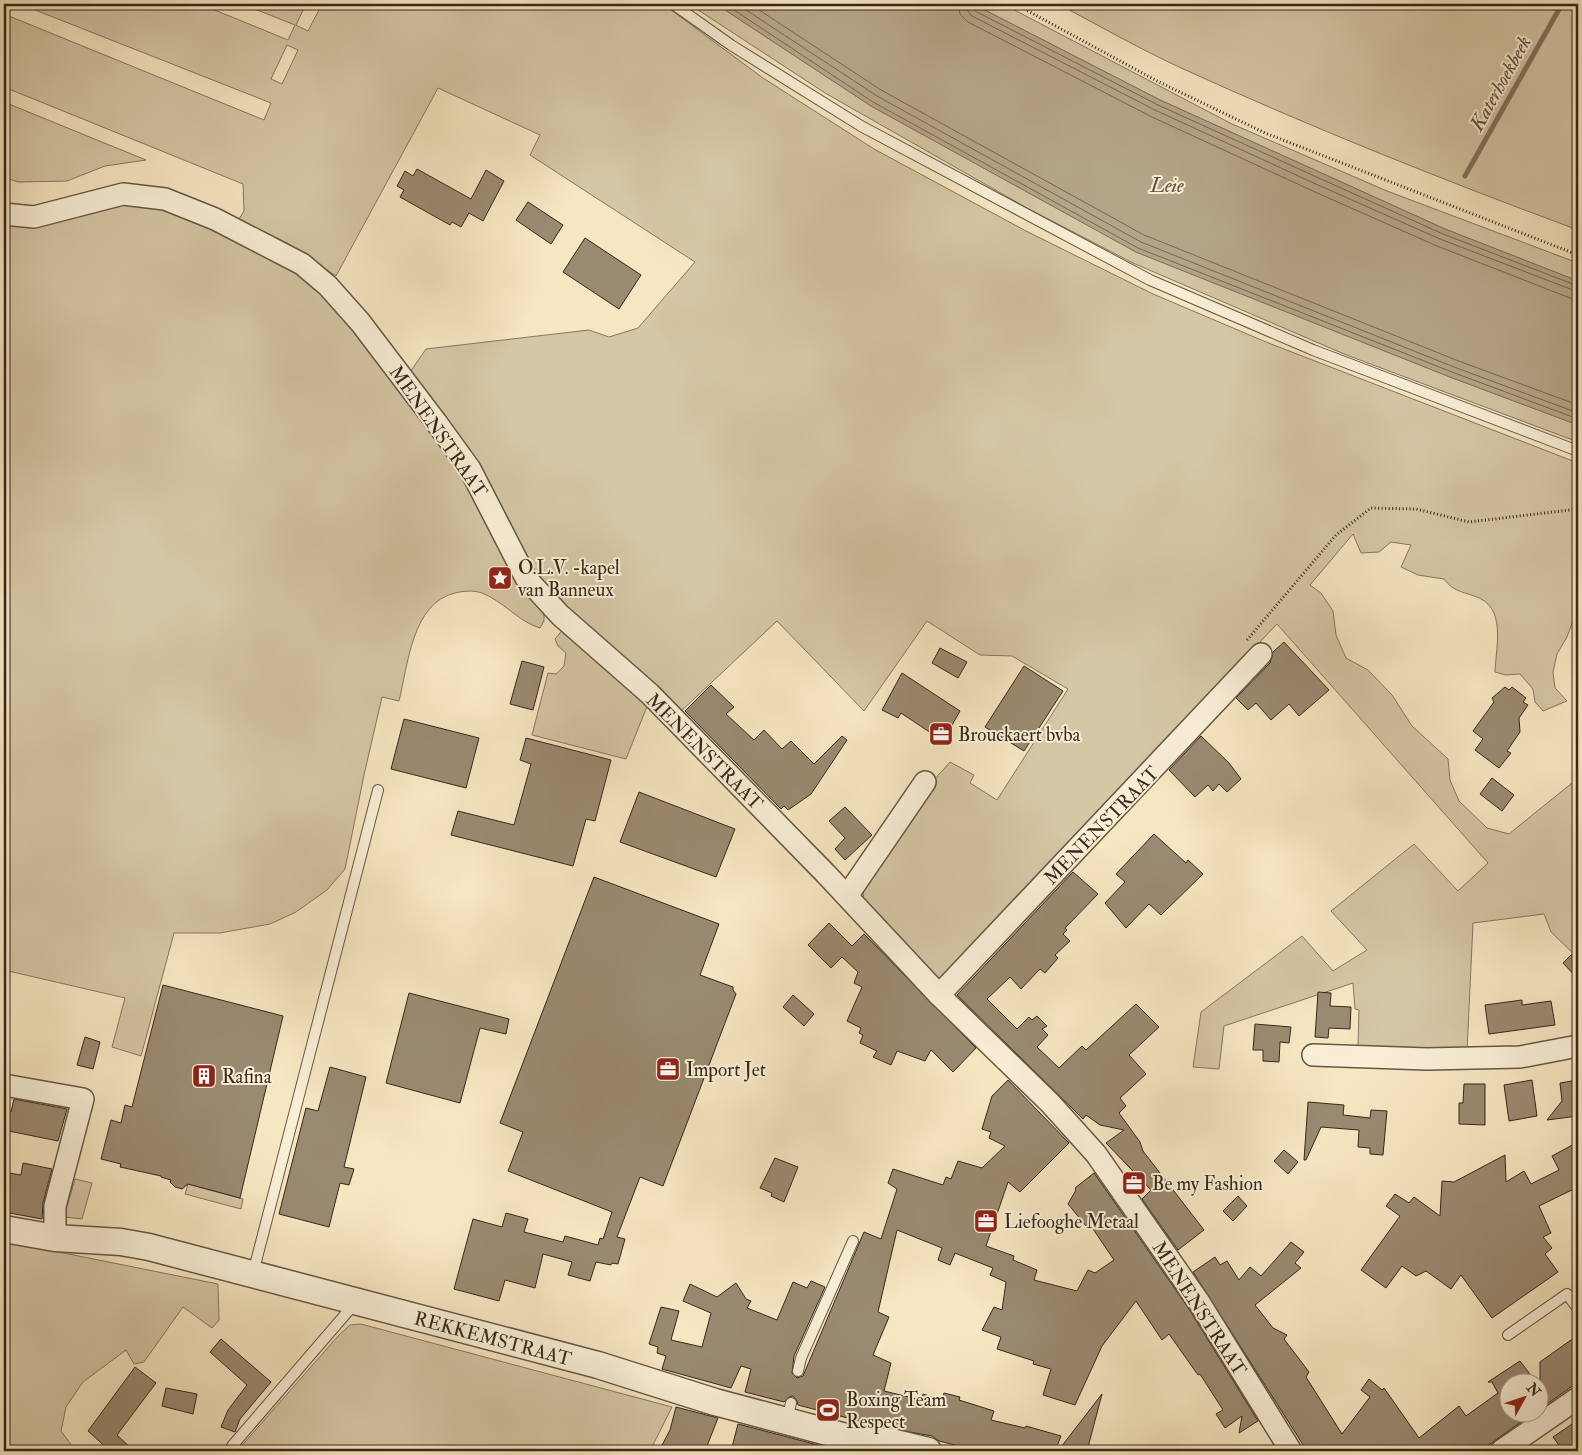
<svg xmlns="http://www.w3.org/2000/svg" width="1582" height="1455" font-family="'IM FELL Double Pica',serif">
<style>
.green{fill:#d5c6a5;stroke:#867660;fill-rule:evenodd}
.water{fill:#b5a588;stroke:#82735c}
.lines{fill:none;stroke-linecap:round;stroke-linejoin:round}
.shore{stroke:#766651;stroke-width:1}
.stream{stroke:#82735c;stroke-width:5}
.building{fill:#9a8a71;stroke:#36271a}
.service-casing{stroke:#665744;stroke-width:12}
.minor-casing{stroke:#665744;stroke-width:24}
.tertiary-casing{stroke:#665744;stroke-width:29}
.path{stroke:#36271a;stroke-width:3;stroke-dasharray:1 2.5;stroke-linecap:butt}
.service{stroke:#f9efd7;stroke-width:10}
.minor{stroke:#f9efd7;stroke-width:21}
.tertiary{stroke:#f9efd7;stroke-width:26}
.labels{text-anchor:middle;stroke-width:4;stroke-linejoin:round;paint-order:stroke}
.street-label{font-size:19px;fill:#36271a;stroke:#f9efd7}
.poi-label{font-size:19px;fill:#36271a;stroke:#f9efd7;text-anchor:start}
.water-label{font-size:20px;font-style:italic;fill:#5c4d3b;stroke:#f9efd7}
</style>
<rect width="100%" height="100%" fill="#f6e6c1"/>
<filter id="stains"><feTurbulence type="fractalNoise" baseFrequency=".004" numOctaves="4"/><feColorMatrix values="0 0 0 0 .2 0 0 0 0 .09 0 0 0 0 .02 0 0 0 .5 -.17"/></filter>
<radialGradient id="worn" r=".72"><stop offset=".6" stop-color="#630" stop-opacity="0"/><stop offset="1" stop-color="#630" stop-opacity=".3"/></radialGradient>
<g class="green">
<path d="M20 4H200L288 40 295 25 242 4H306L296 25 308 31 322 4H663L763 78 874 149 1026 231 1153 294 1266 342 1578 463V607L1567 637 1557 654 1553 672 1555 688 1567 701 1543 711 1535 702 1533 689 1520 674 1506 675 1495 672C1496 645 1507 606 1474 596 1460 591 1453 591 1444 579L1418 575 1401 567 1411 545 1391 542 1379 552 1361 553 1353 534 1310 585 1321 593 1333 611 1336 635 1346 658 1368 670 1392 695 1412 726 1448 759 1450 780 1459 801 1487 828 1509 834 1572 783 1578 781V958L1551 932 1544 914 1473 923 1467 1052 1358 1047 1359 1010 1355 1009 1353 983 1224 1026 1219 1069 1193 1067 1201 1012 1302 936 1333 971 1367 950 1331 911 1414 844 1458 891 1488 863 1277 624 943 979 936 980 863 902 864 884 934 780 950 762 974 775 970 783 997 800 1068 689 1012 656 980 655 927 621 864 711 777 621 678 714 545 591 410 372 426 349 589 330 609 337 638 328 695 262 530 155 540 135 438 88 336 276 289 244 239 219 244 211 243 184 4 87V14L264 120 271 103ZM287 45 298 50 282 84 271 79Z"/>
<path d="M689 4H716L871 106 1136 252 1450 377 1578 425V442L1344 354 1133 263 1027 208 825 93Z"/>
<path d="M973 4H1003L1232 124 1387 191 1578 263V281L1445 229 1160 100Z"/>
<path d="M1058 4H1578V230C1443 180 1310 127 1179 67 1138 48 1098 25 1058 4Z"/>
<path d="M4 102 146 160 105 166 67 181 18 182 4 177Z"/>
<path d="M109 204 159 206 264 248 290 265 339 307 461 468 522 588 544 611V621L540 628C519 622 503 601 482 593 474 590 463 591 455 593 412 603 408 665 399 701L382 697 364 775 345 869 327 890 296 912 270 924 220 933H174L141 1056 112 1047 125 998 4 970 7 954 4 953V223ZM497 566 510 578 503 588 489 580Z"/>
<path d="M564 628 648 704 626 759 532 735 548 673 556 674 564 666 566 653 558 646 555 639Z"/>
<path d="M75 1179 92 1183 82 1219 64 1217Z"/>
<path d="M188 1184 243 1199 241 1209 185 1194Z"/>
<path d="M4 1241 218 1284 219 1320 212 1328 183 1307 144 1362 134 1364 126 1350 83 1382 66 1407 61 1431 76 1451H22L4 1442Z"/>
<path d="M361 1324 672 1407 650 1451H237L339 1335 350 1325Z"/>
</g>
<path class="water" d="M716 4H973L1160 100 1445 229 1578 281V425L1450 377 1136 252 871 106Z"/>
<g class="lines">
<g class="shore">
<path d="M725 4 873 102 1138 248 1452 372 1578 419"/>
<path d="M737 4 877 96 1141 242 1454 367 1578 413"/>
<path d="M750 4 881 90 1144 235 1456 360 1578 405"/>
<path d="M958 4 960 14 968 22 1152 117 1315 192 1437 246 1570 298 1578 300"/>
<path d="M966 4 967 10 972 16 1155 110 1318 185 1440 239 1578 292"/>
<path d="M972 4 975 11 1158 105 1321 179 1443 234 1578 286"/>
</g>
<path class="stream" d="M1465 176 1562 4"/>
</g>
<g class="building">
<path d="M417 169 471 199 486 170 504 181 483 221 469 213 461 227 452 222 450 225 400 197 404 190 397 186 405 171 413 176Z"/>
<path d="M528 202 563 225 551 244 516 220Z"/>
<path d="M585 238 641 275 619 309 563 272Z"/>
<path d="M1284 642 1329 690 1299 716 1289 704 1271 720 1256 703 1248 710 1236 698 1270 663 1273 652Z"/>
<path d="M940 648 967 662 958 678 932 663Z"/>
<path d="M522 661 544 667 533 710 510 704Z"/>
<path d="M1024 666 1063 691 1024 751 985 727Z"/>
<path d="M902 673 960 711 943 741 901 713 898 718 882 710Z"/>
<path d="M711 685 734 707 726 714 754 740 764 730 782 749 791 741 814 764 842 736 847 740 811 794 788 810 784 806 781 809 685 711Z"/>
<path d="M1505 687 1509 690 1512 687 1526 698 1523 702 1528 705 1519 718 1520 732 1507 751 1511 753 1499 768 1475 750 1483 739 1473 731 1494 702 1492 698Z"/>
<path d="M404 719 479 738 466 788 391 769Z"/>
<path d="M1201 736 1229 763 1241 779 1227 792 1219 784 1213 791 1208 785 1195 797 1169 770Z"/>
<path d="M526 738 611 760 595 821 586 819 573 866 451 835 458 811 514 825 531 764 520 760Z"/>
<path d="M1492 778 1514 795 1502 811 1480 794Z"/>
<path d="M639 792 735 829 716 877 620 842Z"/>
<path d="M845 807 872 835 845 860 835 849 845 838 829 821Z"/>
<path d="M1154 834 1186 863 1188 860 1203 874 1161 915 1149 904 1126 928 1105 903 1125 882 1116 874Z"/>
<path d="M1073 872 1098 894 1065 928 1067 930 1063 934 1070 941 1055 955 1058 958 1045 973 1040 969 1021 989 1010 977 987 999 1017 1029 1029 1017 1032 1020 1037 1016 1047 1026 1042 1029 1048 1035 1037 1047 1059 1068 1082 1046 1086 1050 1136 1004 1159 1027 1129 1055 1146 1074 1120 1098 1126 1106 1119 1113 1140 1142 1143 1151 1204 1230 1178 1250 1142 1199 1151 1190 1106 1143 1124 1130 1100 1125 1086 1115 1083 1119 957 995Z"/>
<path d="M594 877 719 924 700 975 733 987V990L736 994 663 1186 640 1177 617 1237 625 1239 618 1264 612 1263 611 1265 596 1262 590 1281 568 1275 572 1262 543 1254 535 1288 505 1280 499 1301 454 1289 473 1219 502 1227 506 1213 528 1219 524 1232 563 1242 565 1236 598 1245 600 1238 603 1239 612 1212 508 1171 523 1132 500 1123Z"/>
<path d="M829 923 852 946 864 934 976 1048 953 1072 931 1050 925 1061 897 1051 891 1065 873 1057 877 1051 860 1043 863 1035 859 1033 861 1028 847 1021 862 987 854 983 858 972 842 957 831 968 808 945Z"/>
<path d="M1578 948V979L1563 963Z"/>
<path d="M163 985 283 1016 240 1198 188 1184 182 1189 175 1187 170 1182 171 1180 161 1177V1176L120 1167 121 1164 101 1159 111 1120 121 1123 125 1105 132 1107Z"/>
<path d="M1318 992 1331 993 1330 1006 1351 1007 1350 1029 1329 1028 1328 1038 1315 1037Z"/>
<path d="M409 993 509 1019 506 1034 480 1028 460 1103 386 1083Z"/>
<path d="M793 995 814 1014 804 1026 783 1007Z"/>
<path d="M1522 1000V1005L1551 1001 1555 1025 1489 1034 1485 1005Z"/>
<path d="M1255 1024 1291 1027 1289 1043 1280 1042 1279 1062 1263 1061V1050H1253Z"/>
<path d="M85 1037 100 1042 93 1069 77 1065Z"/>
<path d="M330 1067 366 1077 344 1167 354 1169 349 1185 340 1183 329 1227 279 1214 306 1108 318 1111Z"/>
<path d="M1008 1080 1069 1143 1020 1192 1008 1182 986 1246 1014 1256 1013 1260 1037 1270 1034 1280 1077 1291 1088 1270 1095 1273 1114 1260 1089 1223 1086 1226 1068 1204 1076 1190 1075 1188 1094 1173 1189 1309 1258 1421 1239 1433 1242 1416 1225 1428 1216 1414 1223 1410 1200 1374 1198 1375 1169 1334 1162 1340 1136 1301 1102 1346 1075 1405 1043 1395 1051 1369 1033 1364 1034 1361 997 1349 1001 1337 982 1330 994 1307 1002 1310 1006 1282 990 1275 993 1268 955 1253 950 1265 938 1260 942 1248 897 1230 878 1312 889 1317 873 1355 891 1363 884 1391 921 1400 923 1394 942 1400 944 1393 960 1397 959 1400 994 1411 991 1420 1025 1428 1026 1426 1061 1436 1055 1451H978L939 1441 932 1436 882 1427 798 1405 797 1401 793 1396 789 1397 784 1402 745 1392 751 1369 741 1366 731 1388 662 1369 666 1356 657 1353 658 1347 649 1344 661 1307 679 1311 671 1340 702 1347 711 1313 683 1301 690 1284 717 1297 736 1283 746 1299 751 1301 747 1308 777 1320 793 1282 807 1288 811 1281 825 1287 794 1356 792 1373 797 1378 803 1376 864 1232 881 1239 897 1189 888 1183 893 1169 943 1185 946 1177 951 1179 958 1161 982 1168 1005 1146 989 1138 991 1132 982 1129 992 1096Z"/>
<path d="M1532 1080 1537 1116 1509 1121 1504 1085Z"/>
<path d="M1578 1080V1116L1547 1120 1562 1101 1560 1083Z"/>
<path d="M1464 1084H1485V1125L1459 1124V1103H1463Z"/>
<path d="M14 1099 67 1109 58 1141 4 1130V1110L11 1112Z"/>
<path d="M1308 1102 1344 1105 1343 1115 1370 1118 1371 1110 1387 1111 1383 1155 1370 1154V1148L1358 1147 1359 1130 1321 1127 1306 1160H1304Z"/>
<path d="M1578 1142V1187L1539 1206 1551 1233 1543 1237 1552 1248 1545 1254 1558 1272 1492 1318 1461 1275 1451 1289 1426 1271 1416 1276 1402 1266 1386 1288 1361 1270 1400 1216 1386 1206 1395 1194 1409 1203 1414 1197 1440 1216 1442 1181 1454 1182 1505 1155 1506 1182 1524 1171 1531 1184 1559 1170 1552 1156Z"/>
<path d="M1284 1150 1298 1162 1288 1174 1274 1161Z"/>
<path d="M775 1158 798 1167 784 1202 771 1196 772 1193 760 1188Z"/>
<path d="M23 1163 52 1169 43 1203 42 1219 4 1212V1172L21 1175Z"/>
<path d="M1238 1196 1247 1206 1233 1221 1223 1211Z"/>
<path d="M1291 1242 1304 1252 1295 1263 1301 1268 1255 1305 1273 1328 1287 1335 1284 1339 1309 1372 1306 1377 1342 1434 1370 1397 1361 1390 1369 1379 1382 1390 1384 1388 1419 1438 1459 1406 1466 1416 1498 1393 1492 1382H1488L1520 1361 1536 1382H1510V1412H1535L1480 1451H1307L1193 1272 1215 1257 1220 1265 1227 1261 1239 1280 1250 1267 1261 1276Z"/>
<path d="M1578 1335V1382L1540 1409V1362Z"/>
<path d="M221 1339 271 1382 240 1419 235 1432 221 1427 228 1410 247 1385 210 1352Z"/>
<path d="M135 1367 156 1383 117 1435 134 1451H110L88 1431Z"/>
<path d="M166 1388 197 1394 193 1414 162 1406Z"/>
<path d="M1102 1394 1087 1451 1061 1447Z"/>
<path d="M676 1407 718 1418 705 1451H659L670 1430Z"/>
<path d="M1578 1420V1451H1563L1553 1437Z"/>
<path d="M738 1424 833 1449V1451H731Z"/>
</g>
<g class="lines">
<defs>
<g id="service">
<path d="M673 4 731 45 861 126 1150 280 1313 350 1578 451"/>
<path d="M253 1273 378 790"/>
<path d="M1508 1335 1567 1294 1578 1309"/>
<path d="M798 1371 801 1358 853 1241"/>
<path d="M787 1420 791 1403"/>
<path d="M232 1446 356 1302"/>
</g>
<g id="minor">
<path d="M4 214 34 217 123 194 165 199 215 219 302 264 328 286 360 322 436 422 470 469 526 578 560 615 650 694 826 874 939 995 1050 1103 1096 1154 1199 1302 1291 1451"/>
<path d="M847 896 925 782"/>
<path d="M939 995 1261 654"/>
<path d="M1313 1055 1427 1059 1520 1057 1578 1046"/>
<path d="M4 1085 83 1099 55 1206V1238"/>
<path d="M1501 1451 1578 1398"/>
</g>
<path id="tertiary" d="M4 1229 55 1238 121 1242 149 1247 598 1365 715 1402 861 1441 891 1442 928 1451"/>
</defs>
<use href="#service" class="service-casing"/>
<use href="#minor" class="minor-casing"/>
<use href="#tertiary" class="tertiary-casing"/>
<g class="path">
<path d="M1015 4 1157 81 1265 133 1578 255"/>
<path d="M1247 640 1336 535 1371 508 1416 509 1469 522 1578 509"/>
</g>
<use href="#service" class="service"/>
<use href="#minor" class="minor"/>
<use href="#tertiary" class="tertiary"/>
</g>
<defs>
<symbol id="sight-square" viewBox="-11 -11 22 22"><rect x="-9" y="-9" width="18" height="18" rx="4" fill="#8f2418" stroke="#f9efd7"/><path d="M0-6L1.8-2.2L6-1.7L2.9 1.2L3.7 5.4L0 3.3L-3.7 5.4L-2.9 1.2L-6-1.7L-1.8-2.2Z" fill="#fff"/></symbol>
<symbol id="office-square" viewBox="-11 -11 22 22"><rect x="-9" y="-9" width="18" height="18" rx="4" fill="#8f2418" stroke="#f9efd7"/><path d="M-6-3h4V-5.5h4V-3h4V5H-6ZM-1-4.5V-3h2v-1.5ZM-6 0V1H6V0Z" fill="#fff"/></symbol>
<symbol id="building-square" viewBox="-11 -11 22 22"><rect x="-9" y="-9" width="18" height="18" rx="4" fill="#8f2418" stroke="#f9efd7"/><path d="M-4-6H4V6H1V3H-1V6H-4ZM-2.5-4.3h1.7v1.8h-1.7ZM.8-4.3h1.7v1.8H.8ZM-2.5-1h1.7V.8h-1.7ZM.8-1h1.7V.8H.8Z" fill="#fff"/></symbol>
<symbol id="stadium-square" viewBox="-11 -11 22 22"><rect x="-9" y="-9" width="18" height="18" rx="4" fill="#8f2418" stroke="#f9efd7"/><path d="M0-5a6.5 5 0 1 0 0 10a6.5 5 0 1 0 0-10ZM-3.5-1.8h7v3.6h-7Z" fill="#fff"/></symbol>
</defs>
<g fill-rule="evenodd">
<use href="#sight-square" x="486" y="564" width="28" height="28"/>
<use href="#office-square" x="927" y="720" width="28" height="28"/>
<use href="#office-square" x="654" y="1055" width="28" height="28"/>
<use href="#building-square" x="190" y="1062" width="28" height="28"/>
<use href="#office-square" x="1120" y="1169" width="28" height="28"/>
<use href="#office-square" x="972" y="1207" width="28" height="28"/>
<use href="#stadium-square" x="814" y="1396" width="28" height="28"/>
</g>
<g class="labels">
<g class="street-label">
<text transform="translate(439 431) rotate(55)" y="7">MENENSTRAAT</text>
<text transform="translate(705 751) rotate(45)" y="7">MENENSTRAAT</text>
<text transform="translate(1101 825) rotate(-46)" y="7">MENENSTRAAT</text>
<text transform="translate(1200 1308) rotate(57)" y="7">MENENSTRAAT</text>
<text transform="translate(493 1338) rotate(15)" y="7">REKKEMSTRAAT</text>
</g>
<g class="poi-label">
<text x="518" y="574">O.L.V. -kapel<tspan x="518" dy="22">van Banneux</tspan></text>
<text x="958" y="741">Brouckaert bvba</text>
<text x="686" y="1076">Import Jet</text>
<text x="222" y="1083">Rafina</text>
<text x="1152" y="1190">Be my Fashion</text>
<text x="1004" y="1228">Liefooghe Metaal</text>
<text x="846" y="1406">Boxing Team<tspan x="846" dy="22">Respect</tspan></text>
</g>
<g class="water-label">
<text transform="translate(1500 83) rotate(-61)" y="7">Katerhoekbeek</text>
<text x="1167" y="192">Leie</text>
</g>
</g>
<rect width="1582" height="1455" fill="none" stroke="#f6e6c1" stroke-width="20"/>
<rect x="5" y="5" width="1572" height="1445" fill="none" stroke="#36271a" stroke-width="2.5"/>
<rect x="10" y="10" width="1562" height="1435" fill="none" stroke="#36271a"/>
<g transform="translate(1524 1398) rotate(50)"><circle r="24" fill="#f9efd7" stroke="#ab9f8b"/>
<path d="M0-4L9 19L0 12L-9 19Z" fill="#8f2418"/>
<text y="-8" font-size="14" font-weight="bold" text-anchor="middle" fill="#36271a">N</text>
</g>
<rect width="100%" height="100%" filter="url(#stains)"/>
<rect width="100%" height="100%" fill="url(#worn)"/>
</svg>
